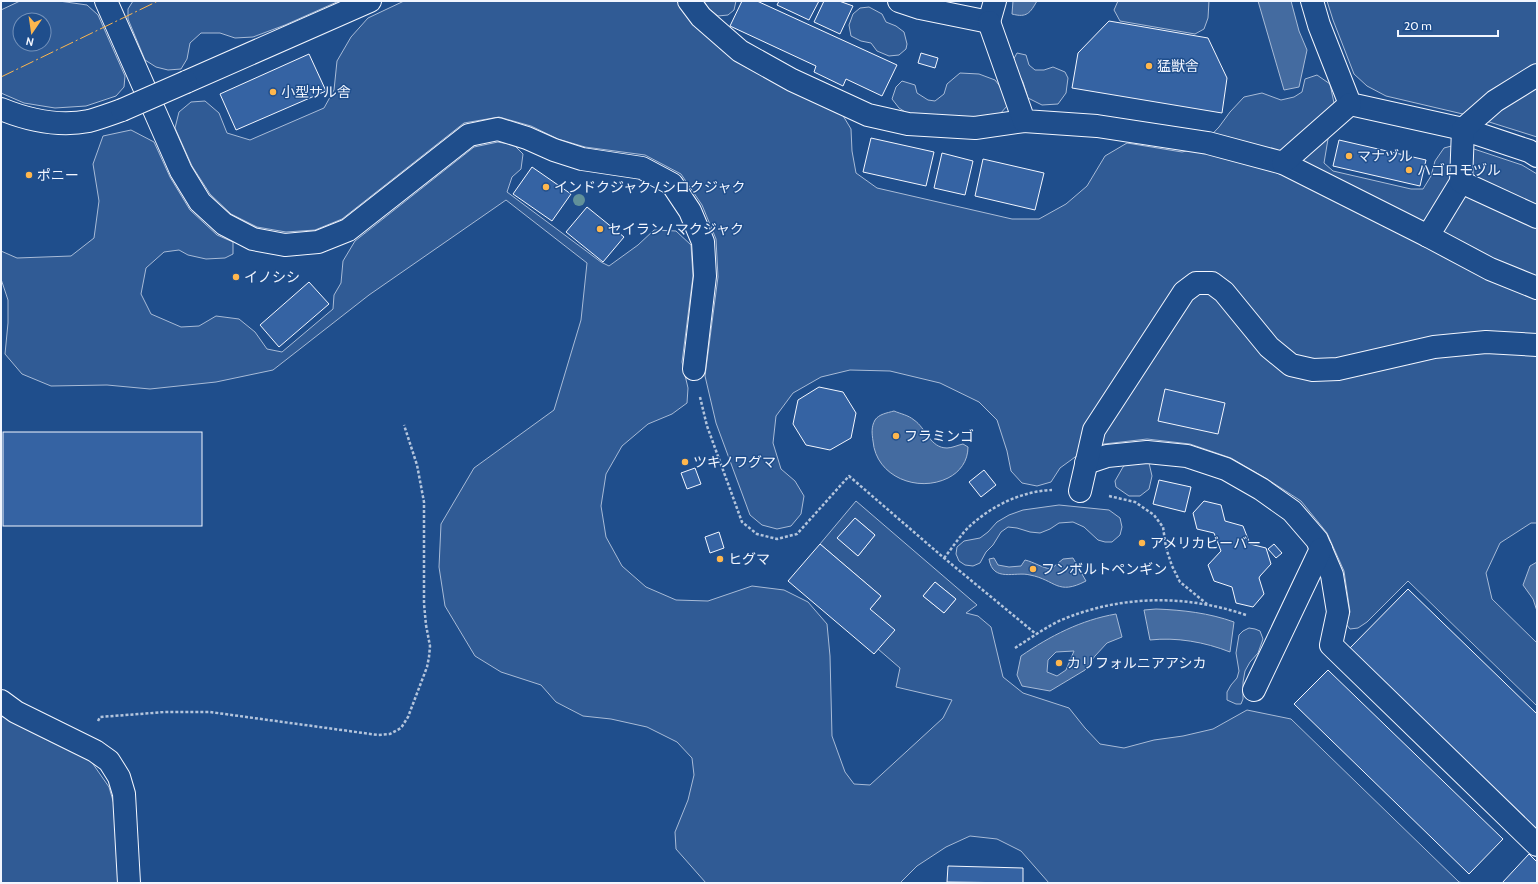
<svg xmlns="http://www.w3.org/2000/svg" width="1538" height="884" font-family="Cabin,'Noto Sans JP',sans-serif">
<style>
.built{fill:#305b95;stroke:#a8bbd7;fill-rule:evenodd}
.water{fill:#446ba0;stroke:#a8bbd7;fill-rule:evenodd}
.building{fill:#3563a3;stroke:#f2f6ff}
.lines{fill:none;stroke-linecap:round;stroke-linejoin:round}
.minor-casing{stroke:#f2f6ff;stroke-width:24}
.path{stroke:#b3c4dc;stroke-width:2.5;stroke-dasharray:3 2;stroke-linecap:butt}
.minor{stroke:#1f4e8c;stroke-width:22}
.minor-bridge-casing{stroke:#f2f6ff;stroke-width:24;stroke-linecap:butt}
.minor-bridge{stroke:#1f4e8c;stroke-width:22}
.power{stroke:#ffb74d;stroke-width:1;stroke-dasharray:14 3 2 3;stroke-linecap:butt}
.tree{fill:#61919a}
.poi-dot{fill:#ffb74d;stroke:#1f4e8c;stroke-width:1.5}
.labels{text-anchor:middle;stroke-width:3;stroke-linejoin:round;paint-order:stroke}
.poi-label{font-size:14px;fill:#f2f6ff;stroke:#1f4e8c;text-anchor:start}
</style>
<rect width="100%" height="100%" fill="#1f4e8c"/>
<g class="built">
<path d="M20 1H59L87 5 98 15 125 76 124 87 116 96 86 106 55 108 24 103 1 93V10ZM20 20H44V44H20Z"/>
<path d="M133 1H339L285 25 253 37 235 38 220 33H201L190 43 187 59 181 69 168 70 156 67 145 60 128 19V9Z"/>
<path d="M404 1H677L693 24 842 114 851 129 852 151 856 173 877 188 1012 219H1039L1066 204 1087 186 1105 156 1127 143 1182 152 1199 148 1219 127 1230 112 1244 97 1262 93 1281 100 1294 97 1302 92 1305 79 1317 75 1330 84 1334 103 1324 163 1333 171 1411 189H1423L1431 176 1435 161 1444 148 1459 144 1522 165 1537 174V523H1531L1500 543 1486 573 1492 599 1537 643V706L1408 581 1367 622 1358 628 1350 629 1346 624 1350 612 1344 571 1327 533 1301 501 1267 479 1231 458 1190 444 1147 439 1104 444 1082 452 1060 468 1051 482 1037 486 1022 483 1011 471 1007 451 997 420 979 402 940 383 890 371 850 370 821 377 793 393 776 416 773 443 781 469 795 481 804 496 801 514 791 526 777 529 762 525 750 515 716 423 705 376 718 277 716 239 702 205 681 174 645 155 585 147 558 139 531 126 499 117 464 123 342 219 315 230 286 232 257 227 231 214 210 194 192 166 175 128 179 112 191 102 205 101 219 113 227 133 250 140 324 108 334 90 337 61 351 37 368 18Z"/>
<path d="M704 1H736L734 10 728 15 718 16 708 8Z"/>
<path d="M1118 1H1209L1208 18 1204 29 1195 34 1120 21 1114 10Z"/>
<path d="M1327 1H1537V137L1467 115 1386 96 1367 86 1354 74 1333 20Z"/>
<path d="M869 7 882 14 886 22 896 26 904 32 907 44 906 49 899 55 889 56 877 51 871 43 861 41 851 36 849 25 853 14 860 8Z"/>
<path d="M1017 53 1026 55 1029 65 1035 70H1044L1053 67 1065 72 1068 78 1066 93 1058 104 1042 105 1028 98 1023 82 1012 62Z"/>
<path d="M960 73 979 74 995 80 1006 94 1007 106 1000 114 974 119 910 115 899 108 892 99 896 87 902 81 915 85 917 93 928 100 935 101 944 94 947 84Z"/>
<path d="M131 130 154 142 170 177 190 210 217 235 233 242V254L225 258 206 259 188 255 179 250 164 252 146 268 141 294 151 314 181 327 199 326 216 316 239 319 255 332 267 349 282 352 333 309 334 295 341 283 343 261 355 241 474 147 498 142 514 145 523 154 521 169 512 177 507 192 601 262 609 266 638 245 654 230 676 231 691 245 693 276 682 362 688 388 687 403 672 414 648 424 622 446 606 474 601 506 606 537 622 566 646 587 676 600 708 601 752 586 784 590 808 602 827 624 830 656 832 736 845 772 854 784 870 785 943 718 952 700 896 687 900 668 878 649 870 609 881 596 820 544 856 501 977 605 966 613 978 616 991 627 1003 677 1023 693 1069 708 1085 728 1100 744 1124 748 1154 740 1183 736 1213 729 1247 710 1291 719 1459 882 1463 883H1049L1021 851 997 839 970 836 946 847 917 866 900 883H706L676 849 675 832 688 800 694 775 692 758 677 742 647 727 611 719 583 716 556 702 541 685 501 672 475 656 445 606 439 567 441 524 474 468 554 410 581 320 587 263 506 200 369 295 273 370 216 382 150 389 107 385 51 386 22 374 5 354 8 323V300L1 279V251L17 258 71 256 94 238 99 201 93 164 103 136ZM855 518 875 535 858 556 838 538ZM935 582 956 599 944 613 923 596Z"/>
<path d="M1140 460 1149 463 1152 476 1149 489 1140 496H1129L1116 487 1115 481 1123 467 1130 461Z"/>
<path d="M1059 505 1109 510 1120 518 1122 527 1120 535 1112 542H1105L1098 540 1084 527 1073 522 1059 523 1050 529 1040 533 1030 532 1017 528 1008 527 1001 532 993 545 986 552 980 563 973 566 965 565 959 561 956 554 957 547 964 541 980 538 988 532 997 522 1009 515 1023 510Z"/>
<path d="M1249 628 1255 629 1260 631 1263 639 1258 653 1250 662 1245 671 1243 682V699L1241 704H1236L1227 700V692L1231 685 1237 678 1239 671 1236 653 1239 635 1243 631Z"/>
<path d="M1 716 32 730 72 744 93 764 109 787 116 811 119 883H1Z"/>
</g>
<g class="water">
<path d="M1013 1H1037C1030 13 1027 18 1012 14Z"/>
<path d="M1258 1H1291L1299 31 1307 50 1299 87 1284 90Z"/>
<path d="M894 411C901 414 908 415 914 420 926 428 930 448 947 448 952 448 958 445 963 444L968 447C968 461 960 472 948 478 918 493 876 477 873 441 872 434 871 427 875 420 879 414 887 413 894 411Z"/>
<path d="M994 558 998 565 1009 567 1021 566 1025 560C1034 562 1042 568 1051 569L1063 559 1073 558 1086 581C1057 596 1056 580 1030 575 1015 571 993 583 989 559Z"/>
<path d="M1537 562V611L1533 599 1523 585 1530 566Z"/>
<path d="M1156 609C1183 610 1209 613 1234 622L1230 652C1205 642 1176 637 1150 640L1144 610Z"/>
<path d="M1116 614 1122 637 1107 643 1095 656 1085 670 1050 691 1022 686 1017 675 1021 656C1050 636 1081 620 1116 614ZM1074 651 1066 670 1057 676 1047 672 1048 660 1056 652Z"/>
</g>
<g class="building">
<path d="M742 1H757L897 65 882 96 846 79 843 86 814 72 816 66 730 26Z"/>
<path d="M779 1H819L809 20 777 5Z"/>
<path d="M824 1H839L853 6 840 34 814 22Z"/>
<path d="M1109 21 1208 38 1227 78 1222 113 1072 88 1078 53Z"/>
<path d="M921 53 938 58 935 68 918 63Z"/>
<path d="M309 54 326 91 236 130 220 94Z"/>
<path d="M871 138 934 152 926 186 863 172Z"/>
<path d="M1339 140 1426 160 1420 186 1333 166Z"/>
<path d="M942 153 973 161 965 195 934 188Z"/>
<path d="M983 159 1044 173 1035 210 975 196Z"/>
<path d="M532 167 571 194 552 221 513 194Z"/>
<path d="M587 207 624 237 603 262 566 232Z"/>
<path d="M309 282 329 304 279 347 260 325Z"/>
<path d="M819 387 843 392 856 413 851 438 830 450 806 445 793 424 798 400Z"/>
<path d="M1165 389 1225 403 1218 434 1158 421Z"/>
<rect x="3" y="432" width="199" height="94"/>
<path d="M695 468 701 484 687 489 681 473Z"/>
<path d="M984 470 996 485 981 497 969 482Z"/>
<path d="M1159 480 1191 487 1185 512 1153 504Z"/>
<path d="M1204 501 1221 505 1225 521 1243 526 1250 544 1266 548 1271 564 1260 576 1259 578 1264 594 1253 607 1236 603 1232 587 1214 581 1208 565 1221 551 1214 533 1197 529 1193 513Z"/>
<path d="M855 518 875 535 858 556 837 538Z"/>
<path d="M719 532 724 548 710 553 705 537Z"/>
<path d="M820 544 881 596 870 609 895 630 874 654 788 581Z"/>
<path d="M1274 544 1282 553 1276 558 1268 549Z"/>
<path d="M935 582 956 599 944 613 923 596Z"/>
<path d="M1408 589 1537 714V831L1349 649Z"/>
<path d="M1328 670 1503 839 1469 874 1294 704Z"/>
<path d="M1529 854 1537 862V883H1502Z"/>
<path d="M948 866 1023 868V883L947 882Z"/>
</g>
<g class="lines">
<defs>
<g id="minor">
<path d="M106 1 181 171 200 202 224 224 253 239 285 245 318 242 348 230 469 135 498 129 527 138 554 150 582 159 642 168 672 184 690 211 703 242 705 276 694 369"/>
<path d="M689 1 701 17 740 51 792 80 868 115 908 124 975 128 1024 121"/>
<path d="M899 1 920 8 989 22 995 1"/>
<path d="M1312 1 1319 25 1350 104 1463 129 1529 151 1537 156"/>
<path d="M989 22 1024 121 1097 126 1208 143 1283 163 1428 236"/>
<path d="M1537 75 1495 101 1463 129 1461 182 1428 236 1490 269 1537 288"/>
<path d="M186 82 370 1"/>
<path d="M1 109C28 120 59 127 89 121 100 118 111 114 122 110"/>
<path d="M1283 163 1350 104"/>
<path d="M1461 182 1537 217"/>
<path d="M1086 463 1107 456 1147 452 1187 456 1226 469 1261 489 1292 511 1317 540 1332 575 1338 612 1331 645 1537 845"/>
<path d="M1080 491 1094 430 1184 292 1196 283H1212L1224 292 1269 347 1291 365 1313 370 1338 369 1434 347 1486 342 1537 345"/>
<path d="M1254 690 1321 549"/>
<path d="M1 701 16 712 95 751 109 761 119 777 124 794 129 883"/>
</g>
</defs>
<use href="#minor" class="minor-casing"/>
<g class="path">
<path d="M700 397 707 426 742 522 757 534 777 539 797 534 849 476 944 558 1036 634"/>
<path d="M1109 496 1135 502 1154 515 1163 527 1166 548 1172 566 1180 582 1207 604"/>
<path d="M944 558C953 547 961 534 971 525 993 505 1023 491 1052 490"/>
<path d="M1015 648C1029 639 1043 629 1059 621 1119 595 1185 594 1246 615"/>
<path d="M98 721 100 717 165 712H210L378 735 390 734 401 728 408 717 427 667 429 657 430 646 426 625 424 604V502L417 465 404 425"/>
</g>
<use href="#minor" class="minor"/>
<defs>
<path id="minor-bridge" d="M122 110 186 82"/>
</defs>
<use href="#minor-bridge" class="minor-bridge-casing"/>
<use href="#minor-bridge" class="minor-bridge"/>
<path class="power" d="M1 77 158 1"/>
</g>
<circle class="tree" cx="579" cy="200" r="6"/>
<g class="poi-dot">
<circle cx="1149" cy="66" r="4"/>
<circle cx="273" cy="92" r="4"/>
<circle cx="1349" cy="156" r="4"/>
<circle cx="1409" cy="170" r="4"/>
<circle cx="29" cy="175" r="4"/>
<circle cx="546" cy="187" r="4"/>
<circle cx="600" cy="229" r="4"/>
<circle cx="236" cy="277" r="4"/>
<circle cx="896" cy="436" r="4"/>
<circle cx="685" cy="462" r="4"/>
<circle cx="1142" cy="543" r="4"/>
<circle cx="720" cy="559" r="4"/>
<circle cx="1033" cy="569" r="4"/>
<circle cx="1059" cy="663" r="4"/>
</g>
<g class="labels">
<g class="poi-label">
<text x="1157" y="71">猛獣舎</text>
<text x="281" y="97">小型サル舎</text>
<text x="1357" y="161">マナヅル</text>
<text x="1417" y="175">ハゴロモヅル</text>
<text x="37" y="180">ポニー</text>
<text x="554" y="192">インドクジャク / シロクジャク</text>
<text x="608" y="234">セイラン / マクジャク</text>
<text x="244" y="282">イノシシ</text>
<text x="904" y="441">フラミンゴ</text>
<text x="693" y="467">ツキノワグマ</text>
<text x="1150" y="548">アメリカビーバー</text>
<text x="728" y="564">ヒグマ</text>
<text x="1041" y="574">フンボルトペンギン</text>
<text x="1067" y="668">カリフォルニアアシカ</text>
</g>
</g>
<rect width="1538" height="884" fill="none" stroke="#f2f6ff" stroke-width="4"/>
<g transform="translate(32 32) rotate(193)"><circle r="19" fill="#1f4e8c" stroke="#7391ba"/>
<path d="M0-3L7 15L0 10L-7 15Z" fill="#ffb74d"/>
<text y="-6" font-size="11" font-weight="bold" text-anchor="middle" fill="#f2f6ff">N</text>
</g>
<path d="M1398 30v6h100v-6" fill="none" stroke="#f2f6ff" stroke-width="2"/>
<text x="1404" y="30" font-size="12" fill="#f2f6ff" stroke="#1f4e8c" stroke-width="3" paint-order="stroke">20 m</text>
</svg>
